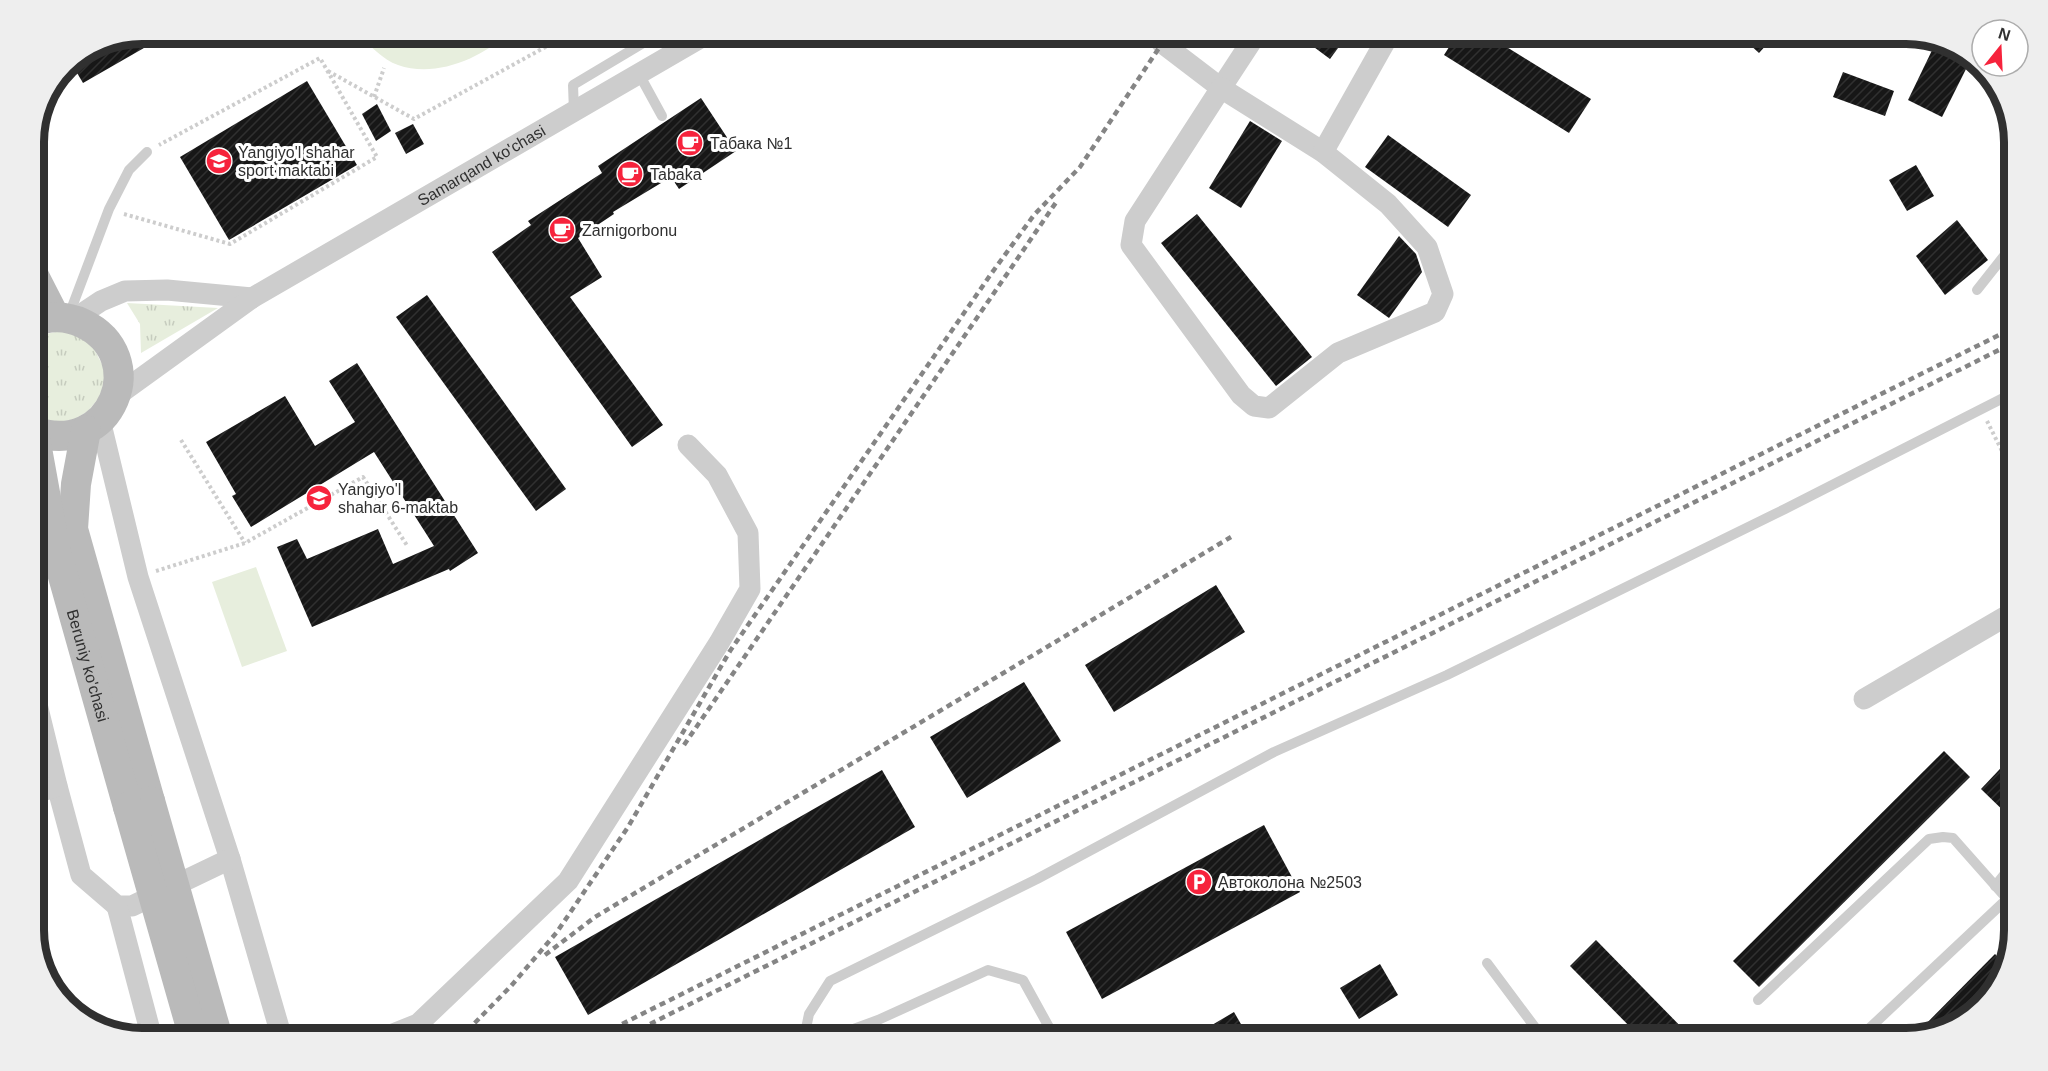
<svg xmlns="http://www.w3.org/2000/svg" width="2048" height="1071" font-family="Arial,sans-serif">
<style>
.grass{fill:url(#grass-tufts)}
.park{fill:#e7eedd}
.building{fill:url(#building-hatch)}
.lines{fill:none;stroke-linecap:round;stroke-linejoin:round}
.path{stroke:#cdcdcd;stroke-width:4;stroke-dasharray:3 3;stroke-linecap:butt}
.lane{stroke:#cdcdcd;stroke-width:10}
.street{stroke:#cdcdcd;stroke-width:21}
.secondary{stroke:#bababa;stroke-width:30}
.rail{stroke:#858585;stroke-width:4.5;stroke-dasharray:6 4.5;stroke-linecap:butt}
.secondary-bridge{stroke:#bababa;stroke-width:30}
.labels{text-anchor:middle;stroke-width:6;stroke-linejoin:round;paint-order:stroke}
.poi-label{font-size:16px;fill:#303030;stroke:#fff;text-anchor:start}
.street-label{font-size:16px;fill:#303030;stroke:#fff}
.rim{fill:none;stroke:#303030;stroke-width:8}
</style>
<defs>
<pattern id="grass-tufts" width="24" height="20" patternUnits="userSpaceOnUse" patternTransform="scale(1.5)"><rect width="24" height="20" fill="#e7eedd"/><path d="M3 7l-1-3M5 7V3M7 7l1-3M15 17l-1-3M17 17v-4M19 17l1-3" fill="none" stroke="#c6ccbe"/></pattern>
<pattern id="building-hatch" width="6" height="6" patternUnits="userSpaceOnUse" patternTransform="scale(1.5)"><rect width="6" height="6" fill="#171717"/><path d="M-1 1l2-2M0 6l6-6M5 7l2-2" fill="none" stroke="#303030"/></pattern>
</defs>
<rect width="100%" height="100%" fill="#fff"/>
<g class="grass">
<path d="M127 303 218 308 141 353 140 324Z"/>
<path d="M64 330 91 343 105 370 104 385 98 399 88 411 75 419 60 422 45 420 33 414V337Z"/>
</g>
<g class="park">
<path d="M358 33H508C481 59 435 78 398 65 383 60 368 44 358 33Z"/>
<path d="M256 567 287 651 242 667 212 582Z"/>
</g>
<g class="building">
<path d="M142 33H170L83 83 70 61 101 41Z"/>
<path d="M1295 33H1349L1330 59Z"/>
<path d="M1458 33H1484L1591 99 1569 133 1444 55Z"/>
<path d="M1737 33H1777L1759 53Z"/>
<path d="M1937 40 1955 44 1971 59 1942 117 1908 100Z"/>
<path d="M1843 72 1894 91 1885 116 1833 97Z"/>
<path d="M307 81 357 165 229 240 180 157Z"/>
<path d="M701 98 736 151 679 189 671 177 613 212 614 214 578 238 602 277 570 297 663 425 632 447 492 252 531 225 528 221 602 173 598 166Z"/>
<path d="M377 104 391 131 376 141 362 114Z"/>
<path d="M1250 121 1282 141 1241 208 1209 188Z"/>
<path d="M413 124 424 144 406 154 395 133Z"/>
<path d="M1388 135 1471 195 1448 227 1365 167Z"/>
<path d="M1916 165 1934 196 1907 211 1889 180Z"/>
<path d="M1197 214 1312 357 1276 386 1161 243Z"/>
<path d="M1957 220 1988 260 1945 295 1916 256Z"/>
<path d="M1399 236 1416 254 1422 272 1389 318 1357 295Z"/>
<path d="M427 295 566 489 536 511 396 317Z"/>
<path d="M357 363 478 553 450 571 449 569 312 627 277 547 297 539 307 559 378 529 393 564 434 546 374 452 251 527 232 496 236 494 206 442 285 396 315 446 355 422 329 381Z"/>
<path d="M1216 585 1245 632 1114 712 1085 665Z"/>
<path d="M1024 682 1061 741 967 798 930 737Z"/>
<path d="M1944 751 1970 777 1759 987 1733 961Z"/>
<path d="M2015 753V822L1981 789Z"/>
<path d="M882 770 915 827 588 1015 555 957Z"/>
<path d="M1264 825 1300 892 1102 999 1066 932Z"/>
<path d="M1596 940 1692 1038H1641L1570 966Z"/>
<path d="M1995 954 2006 965 2004 978 1961 1023 1914 1036Z"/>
<path d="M1380 964 1398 995 1359 1019 1340 988Z"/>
<path d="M1234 1012 1249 1038H1190Z"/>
</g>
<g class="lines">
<g class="path">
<path d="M328 71 414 119 571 33"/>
<path d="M374 97 384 68"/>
<path d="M124 214 230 244 377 157 320 58 159 145"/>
<path d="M1987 421 2015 477"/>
<path d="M181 440 245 543"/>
<path d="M156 571 245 543 363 477 408 547"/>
</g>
<g class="lane">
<path d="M639 74 662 116"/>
<path d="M574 111 573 85 660 33"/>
<path d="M1977 290 2015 242"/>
<path d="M69 315 109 209 129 170 147 152"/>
<path d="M1995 886 2007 871 2015 852"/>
<path d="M1487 963 1543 1038"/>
<path d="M1758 1000 1929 839 1943 837 1953 838 2015 908"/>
<path d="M804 1038 809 1014 830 981 1037 879 1274 752 1447 675 1785 509 2015 392"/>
<path d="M829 1038 878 1020 988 970 1023 980 1055 1038"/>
<path d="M1859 1038 2007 899"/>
</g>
<g class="street">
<path d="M1154 33 1162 43 1221 88 1257 33"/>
<path d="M1221 88 1323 152 1388 204 1427 247 1443 294 1435 312 1338 353 1269 408 1254 406 1241 395 1131 245 1135 221Z"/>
<path d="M1323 152 1390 33"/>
<path d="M74 319 101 301 125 291 167 290 252 298"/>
<path id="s1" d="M115 397 252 298 709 33"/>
<path d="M100 420 138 577 230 859 282 1038"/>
<path d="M33 688 57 786 81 875 117 906H132L230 859"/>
<path d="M1864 699 2015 611"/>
<path d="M2013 711 2015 710"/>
<path d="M33 794 57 786"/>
<path d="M117 906 152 1038"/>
<path d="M383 1038 418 1024 568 881 719 643 750 589 748 533 717 475 688 445"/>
</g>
<g class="secondary">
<path d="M33 274 55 317"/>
<path d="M33 323C48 315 67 316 82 323 153 356 112 459 33 431"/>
<path d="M86 430 76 484 73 529 150 801"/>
<path id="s2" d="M34 432 55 548 128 807"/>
</g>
<g class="rail">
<path d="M684 745 1057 201"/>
<path d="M545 955 595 917 1231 537"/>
<path d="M460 1038 511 986 557 932 628 827 730 651 991 274 1034 215 1080 167 1169 33"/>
<path d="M594 1038 2015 327"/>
<path d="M622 1038 2015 342"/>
</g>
<g class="secondary-bridge">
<path d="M150 801 218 1038"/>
<path d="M128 807 194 1038"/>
</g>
</g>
<defs>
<symbol id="cafe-disc" viewBox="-11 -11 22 22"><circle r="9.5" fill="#f6233c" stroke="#fff"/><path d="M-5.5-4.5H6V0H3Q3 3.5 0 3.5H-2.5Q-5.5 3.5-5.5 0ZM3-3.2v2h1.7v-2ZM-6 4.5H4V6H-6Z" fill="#fff"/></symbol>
<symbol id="school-disc" viewBox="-11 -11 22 22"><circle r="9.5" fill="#f6233c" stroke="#fff"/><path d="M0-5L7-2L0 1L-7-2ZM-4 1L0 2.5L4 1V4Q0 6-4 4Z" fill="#fff"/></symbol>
<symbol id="parking-disc" viewBox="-11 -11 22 22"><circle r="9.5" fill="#f6233c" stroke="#fff"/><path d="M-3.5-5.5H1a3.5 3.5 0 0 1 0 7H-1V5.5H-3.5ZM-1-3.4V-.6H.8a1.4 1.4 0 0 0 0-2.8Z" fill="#fff"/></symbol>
</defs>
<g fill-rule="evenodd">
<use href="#cafe-disc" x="675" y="128" width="30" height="30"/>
<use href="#school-disc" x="204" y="146" width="30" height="30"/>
<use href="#cafe-disc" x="615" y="159" width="30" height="30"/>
<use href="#cafe-disc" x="547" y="215" width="30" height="30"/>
<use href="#school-disc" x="304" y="483" width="30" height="30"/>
<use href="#parking-disc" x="1184" y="867" width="30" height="30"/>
</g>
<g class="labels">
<g class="poi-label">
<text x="710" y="149">Табака №1</text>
<text x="238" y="158">Yangiyo'l shahar<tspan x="238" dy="18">sport maktabi</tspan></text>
<text x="650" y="180">Tabaka</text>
<text x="582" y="236">Zarnigorbonu</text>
<text x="338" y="495">Yangiyo'l<tspan x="338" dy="18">shahar 6-maktab</tspan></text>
<text x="1218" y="888">Автоколона №2503</text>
</g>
<g class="street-label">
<text dy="6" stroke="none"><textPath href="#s1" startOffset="434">Samarqand ko'chasi</textPath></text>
<text dy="6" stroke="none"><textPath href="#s2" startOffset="240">Beruniy ko'chasi</textPath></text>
</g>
</g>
<path d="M0 0H2048V1071H0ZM142 44H1906A98 98 0 0 1 2004 142V930A98 98 0 0 1 1906 1028H142A98 98 0 0 1 44 930V142A98 98 0 0 1 142 44Z" fill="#eee" fill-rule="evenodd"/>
<path class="rim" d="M142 44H1906A98 98 0 0 1 2004 142V930A98 98 0 0 1 1906 1028H142A98 98 0 0 1 44 930V142A98 98 0 0 1 142 44Z"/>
<g transform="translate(2000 48) rotate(18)"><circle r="28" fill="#ffffff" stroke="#acacac" stroke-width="1.5"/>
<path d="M0-4.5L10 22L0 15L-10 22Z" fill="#f6233c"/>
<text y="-9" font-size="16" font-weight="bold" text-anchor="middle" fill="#303030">N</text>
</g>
</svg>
